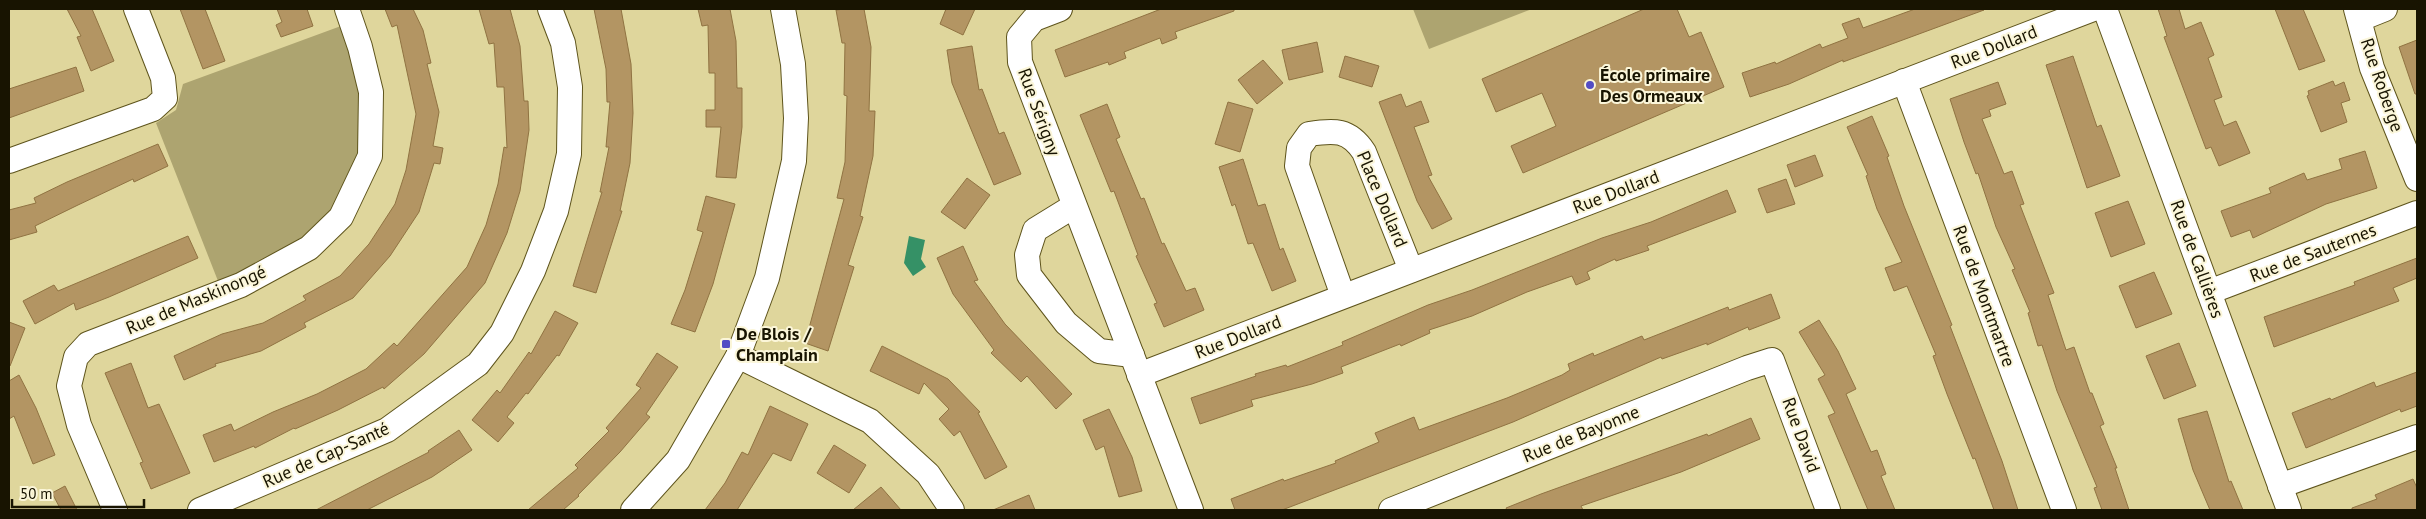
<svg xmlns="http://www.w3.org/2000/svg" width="2426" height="519" font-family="'PT Sans',sans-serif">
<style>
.green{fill:#ada470}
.water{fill:#359166}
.building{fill:#b39563;stroke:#907342}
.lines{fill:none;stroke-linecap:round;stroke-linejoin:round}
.minor-casing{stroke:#5e541c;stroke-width:26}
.minor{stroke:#fff;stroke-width:24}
.poi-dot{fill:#534dc4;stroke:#fbf6d9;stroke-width:2}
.labels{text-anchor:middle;stroke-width:4;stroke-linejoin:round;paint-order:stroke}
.street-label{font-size:18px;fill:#181401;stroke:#fbf6d9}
.poi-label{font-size:18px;font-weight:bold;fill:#181401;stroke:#fbf6d9;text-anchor:start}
</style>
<rect width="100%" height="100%" fill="#dfd69c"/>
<g class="green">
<path d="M1413 9H1532L1429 49Z"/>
<path d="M341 26 358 78 362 104 358 154 332 209 307 236 266 261 218 281 156 123 176 110 183 84Z"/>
</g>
<path class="water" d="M909 236 925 240 921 259 926 267 913 276 904 263Z"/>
<g class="building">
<path d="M67 9H92L114 61 91 71 77 37 81 36Z"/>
<path d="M180 9H205L225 61 203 69Z"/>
<path d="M277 9H307L313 26 281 37 276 25 282 22Z"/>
<path d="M385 9H413L423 30 431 63 427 64 439 112 433 146 443 148 440 164 434 163 419 212 390 256 353 298 304 323 306 327 261 351 215 364 216 366 184 380 174 356 222 334 263 323 306 300 303 296 340 276 369 244 395 204 406 170 416 114 397 25 392 27Z"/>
<path d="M479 9H510L520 46 524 101H528L529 130 520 191 507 233 485 283 424 354 384 389 383 387 338 410 295 429 294 428 255 448 254 446 214 462 203 435 231 424 234 431 273 412 317 394 366 369 394 343 397 346 467 267 486 225 498 184 504 147 507 148 504 87H497L494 43 489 44Z"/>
<path d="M594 9H621L631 64 633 113 630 163 620 211H622L596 293 573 286 602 192H600L609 147H606L610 102H607L606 69Z"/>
<path d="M698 9H730L736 41 737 88H742V127L736 178 716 177 721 127H706V110H715V73H709L708 25 702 26Z"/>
<path d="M844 9H864L871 47 869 111H875L873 156 860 216 863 217 848 265 854 267 828 351 805 343 844 199 837 198 845 162 847 96 844 95 845 43H842L836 10Z"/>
<path d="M946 9H975L963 35 940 24Z"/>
<path d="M1161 9H1234V11L1175 32 1177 38 1162 44 1160 38 1124 52 1126 58 1109 65 1108 62 1065 77 1055 50Z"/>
<path d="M1644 9H1677L1689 37 1701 32 1724 87 1523 173 1511 146 1556 126 1542 93 1496 112 1482 79Z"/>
<path d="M1915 9 1984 10 1843 62V60L1789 84 1750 97 1742 73 1775 62 1776 64 1820 44 1822 48 1848 38 1842 24 1859 18 1863 28Z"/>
<path d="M2158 9H2179L2185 29 2201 22 2214 55 2208 58 2222 97 2214 100 2224 126 2236 121 2250 153 2219 166 2211 147 2206 149 2164 37 2167 36Z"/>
<path d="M2275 9H2303L2325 61 2299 70Z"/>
<path d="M2417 40V94H2415L2399 47Z"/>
<path d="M1317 42 1323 72 1289 80 1282 50Z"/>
<path d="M972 46 979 90 982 89 999 134 1004 132 1021 174 994 185 952 83 947 50Z"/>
<path d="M1345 56 1379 66 1372 87 1339 77Z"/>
<path d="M2073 56 2097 127 2101 125 2120 176 2087 188 2046 65Z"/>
<path d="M1263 60 1283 83 1257 104 1238 80Z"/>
<path d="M76 67 84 91 9 118V89Z"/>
<path d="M2333 81 2335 86 2344 82 2350 100 2341 103 2347 122 2321 132 2307 96 2309 95 2308 91Z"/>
<path d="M1998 82 2006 104 1989 110 1991 116 1982 119 2004 174 2012 171 2024 204 2020 205 2054 293 2048 295 2066 350 2074 347 2090 393H2092L2104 424 2100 426 2117 468H2115L2129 510H2102L2094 488 2097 487 2057 391 2042 345 2038 346 2028 313 2030 312 2012 270 2015 269 1996 227 1978 173 1976 174 1964 142 1950 99Z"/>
<path d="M1401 94 1406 107 1421 101 1429 122 1414 127 1432 175 1428 176 1452 219 1432 229 1417 201 1379 102Z"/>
<path d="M1228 102 1253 109 1240 152 1215 144Z"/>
<path d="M1107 104 1120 137 1116 139 1141 199 1144 198 1162 244 1164 243 1186 291 1195 288 1204 310 1164 327 1154 304 1157 303 1136 256 1138 255 1114 191 1111 192 1080 115Z"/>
<path d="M1872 116 1889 156 1887 157 1904 206 1952 325 1950 326 2002 461 2018 510H1994L1975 458 1973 459 1947 394 1933 356 1936 355 1907 286 1894 291 1885 268 1902 262 1877 209 1866 176 1868 175 1847 127Z"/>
<path d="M158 144 168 166 134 182 133 179 78 205 35 226 37 232 9 240V210L36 203 34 198 67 182Z"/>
<path d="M2365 151 2377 188 2326 204 2253 238 2250 230 2231 237 2221 211 2271 193 2269 188 2304 173 2307 180 2342 169 2339 159Z"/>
<path d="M1815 155 1823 176 1795 187 1787 165Z"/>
<path d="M1243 159 1258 206 1265 204 1280 250 1283 248 1296 281 1272 291 1253 243 1248 244 1235 204 1232 206 1219 167Z"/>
<path d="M967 178 990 195 965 229 941 212Z"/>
<path d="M1786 179 1795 204 1767 213 1758 189Z"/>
<path d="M1727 190 1736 212 1647 246 1649 250 1616 261 1615 259 1587 272 1590 279 1576 285 1572 276 1527 292 1472 316 1429 330 1430 333 1401 346 1400 344 1341 367 1343 373 1312 384 1251 400 1253 406 1200 424 1191 398 1256 376 1255 374 1286 365 1287 367 1343 345 1342 342 1428 305 1472 290 1602 238 1651 222Z"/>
<path d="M706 196 735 204 713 284 695 332 671 324 685 290 703 232 697 230Z"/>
<path d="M2128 201 2145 244 2111 257 2095 213Z"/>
<path d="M188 236 198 258 109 297 76 310 74 303 35 324 23 301 54 285 58 291Z"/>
<path d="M963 246 978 280 974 281 1005 324 1072 394 1056 409 1027 376 1021 382 991 353 994 350 953 294 937 258Z"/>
<path d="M2417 258V278L2393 288 2399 301 2274 347 2264 317 2355 285 2354 282Z"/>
<path d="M2154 272 2172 314 2136 328 2119 286Z"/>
<path d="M1771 294 1780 318 1749 330 1748 327 1707 345V343L1662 359 1661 357 1513 422 1282 510H1235L1231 499 1283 479 1284 481 1336 463 1335 461 1379 442 1375 433 1414 417 1419 430 1507 398 1562 375 1570 370 1568 364 1593 353 1594 356 1642 336 1644 340 1728 307 1729 310Z"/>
<path d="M555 311 578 323 559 356 557 355 528 394 526 393 507 417 514 423 498 442 472 420 497 390 500 393 529 352 531 354Z"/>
<path d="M1819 320 1838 351 1856 389 1846 394 1871 452 1877 450 1886 474 1881 476 1895 510H1868L1828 416 1835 413 1818 379 1825 375 1799 332Z"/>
<path d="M9 322 25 328 10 366H9Z"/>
<path d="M2179 343 2196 386 2164 399 2146 356Z"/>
<path d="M882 346 948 379 980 412 978 413 1007 467 985 479 960 431 954 436 939 419 949 409 924 383 919 394 870 371Z"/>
<path d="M657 353 678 367 646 414 650 417 620 452 578 495 579 496 563 510H528L578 468 575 465 609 431 606 428 641 388 636 385Z"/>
<path d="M131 363 148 408 159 404 190 473 151 489 140 463 143 462 105 373Z"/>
<path d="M2417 372V406L2401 412 2400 409 2306 448 2292 413 2330 398 2331 400 2374 382 2376 387Z"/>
<path d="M19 375 36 408 55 455 33 464 14 416 9 419V381Z"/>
<path d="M770 406 808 424 791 461 773 453 737 510H705L725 483 742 452 748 455Z"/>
<path d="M1109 409 1132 457 1142 491 1119 497 1104 446 1096 450 1083 420Z"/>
<path d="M2207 411 2229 482 2231 481 2243 510H2210L2193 470 2178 419Z"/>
<path d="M1751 418 1760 439 1681 472 1581 506 1583 510H1507L1506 508 1541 494 1707 434 1708 436Z"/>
<path d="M459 430 472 450 432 477 367 510H316L429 452 428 451Z"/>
<path d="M834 445 866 465 849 493 817 473Z"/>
<path d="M2413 479 2417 488V510H2352V508L2377 499 2375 495Z"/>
<path d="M65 486 77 510H61L52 493Z"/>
<path d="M881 487 901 510H853Z"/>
<path d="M1029 495 1035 510H993Z"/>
</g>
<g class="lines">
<defs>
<g id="minor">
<path d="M1060 9 1034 19 1019 37 1020 62 1191 510"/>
<path d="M2105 9 2289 510"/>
<path d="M2356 9 2372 68 2417 179"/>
<path d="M2360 19 2385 9"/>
<path d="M1904 81 2064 510"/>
<path d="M9 161 153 109 165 98 163 78 136 9"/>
<path d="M1074 206 1035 230 1027 255 1029 275 1066 323 1099 351 1132 355"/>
<path d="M2209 292 2417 213"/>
<path d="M1343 296 1297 166 1299 148 1309 134C1334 130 1349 129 1364 152L1411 270"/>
<path d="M738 356 870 421 928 474 952 510"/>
<path d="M1139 375 2093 9"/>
<path d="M2280 486 2417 437"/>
<path d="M115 510 79 425 69 386 76 357 88 344 241 285 309 248 341 217 370 156 371 92 360 47 347 9"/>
<path d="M200 510 387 430 478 364 502 333 533 271 556 211 569 154 570 87 563 43 550 9"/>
<path d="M633 510 678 460 738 356 767 278 794 161 796 118 793 64 783 9"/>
<path d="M1391 510 1747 368 1772 360 1828 510"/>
</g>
</defs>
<use href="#minor" class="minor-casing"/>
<use href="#minor" class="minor"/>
</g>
<g class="poi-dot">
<circle cx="1590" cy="85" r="5"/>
<rect x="721" y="339" width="10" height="10" rx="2.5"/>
</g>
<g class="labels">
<g class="street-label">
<text transform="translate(1994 47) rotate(-21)" y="6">Rue Dollard</text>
<text transform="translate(2382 85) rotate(71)" y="6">Rue Roberge</text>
<text transform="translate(1039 112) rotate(70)" y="6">Rue Sérigny</text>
<text transform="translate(1616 192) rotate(-21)" y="6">Rue Dollard</text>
<text transform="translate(1382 199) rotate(67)" y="6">Place Dollard</text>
<text transform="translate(2313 253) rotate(-21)" y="6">Rue de Sauternes</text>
<text transform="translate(2197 259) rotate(70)" y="6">Rue de Callières</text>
<text transform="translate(1984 296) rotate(70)" y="6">Rue de Montmartre</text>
<text transform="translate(196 300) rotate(-23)" y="6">Rue de Maskinongé</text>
<text transform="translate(1238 337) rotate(-21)" y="6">Rue Dollard</text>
<text transform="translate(1581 434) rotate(-22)" y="6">Rue de Bayonne</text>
<text transform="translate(1801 435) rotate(70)" y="6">Rue David</text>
<text transform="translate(326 455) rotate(-24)" y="6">Rue de Cap-Santé</text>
</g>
<g class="poi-label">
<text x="1600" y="81">École primaire<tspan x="1600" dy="21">Des Ormeaux</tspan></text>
<text x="736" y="340">De Blois /<tspan x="736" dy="21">Champlain</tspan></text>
</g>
</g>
<rect width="2426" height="519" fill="none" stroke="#181401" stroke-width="20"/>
<path d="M12 499v8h132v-8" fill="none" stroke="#181401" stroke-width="2.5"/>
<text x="20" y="499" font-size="15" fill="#181401" stroke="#fbf6d9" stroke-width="4" paint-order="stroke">50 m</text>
</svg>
